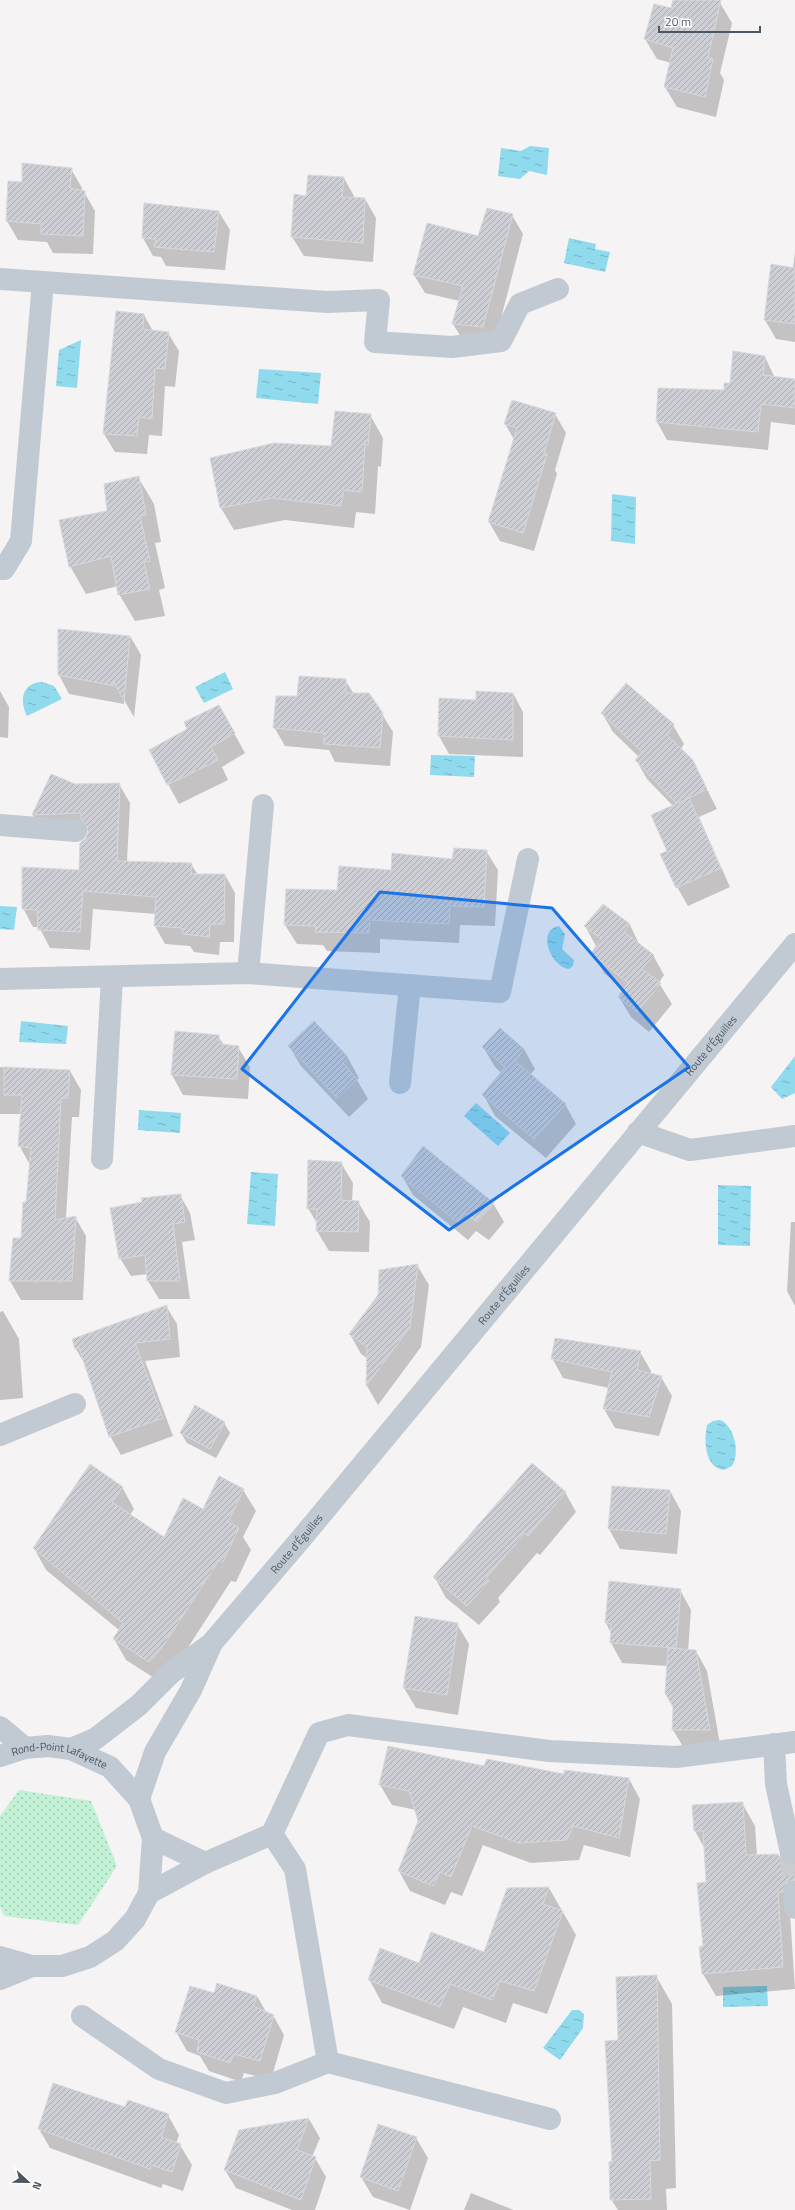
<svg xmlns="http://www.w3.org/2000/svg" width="795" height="2210" font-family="'Titillium Web',sans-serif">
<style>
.grass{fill:url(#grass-dots)}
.water{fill:url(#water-ripples)}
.shadow{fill:#0003}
.building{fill:url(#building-hatch);stroke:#d7d9de}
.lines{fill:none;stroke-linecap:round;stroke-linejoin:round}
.minor-tunnel{stroke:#caccce;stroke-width:22;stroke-dasharray:22 11;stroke-linecap:butt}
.minor{stroke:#c1cad2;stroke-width:22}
.marked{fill:#1a73e8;fill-opacity:0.2;stroke:#1a73e8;stroke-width:3;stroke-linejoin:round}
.labels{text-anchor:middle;stroke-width:3.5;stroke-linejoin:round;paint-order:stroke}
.street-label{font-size:11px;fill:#4a5661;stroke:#fff}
</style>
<defs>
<pattern id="grass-dots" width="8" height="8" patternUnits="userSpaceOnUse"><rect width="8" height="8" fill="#c3f1d5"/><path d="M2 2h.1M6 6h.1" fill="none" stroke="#a0c6b0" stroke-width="1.8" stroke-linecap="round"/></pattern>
<pattern id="water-ripples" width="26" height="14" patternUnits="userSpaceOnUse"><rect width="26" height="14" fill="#90daee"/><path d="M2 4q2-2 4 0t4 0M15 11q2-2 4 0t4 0" fill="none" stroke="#78b4c4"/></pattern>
<pattern id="building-hatch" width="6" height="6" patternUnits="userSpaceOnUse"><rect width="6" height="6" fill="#cdcfd5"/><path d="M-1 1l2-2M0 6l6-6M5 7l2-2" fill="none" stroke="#a8abb0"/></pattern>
</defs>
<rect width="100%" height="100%" fill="#f5f3f3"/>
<path class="grass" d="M19 1790 91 1801 117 1866 78 1925 4 1916 0 1906V1816Z"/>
<g class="water">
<path d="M530 146 549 148 547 175 529 171 520 179 498 176 501 148 521 151Z"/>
<path d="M569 238 596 244 595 249 610 252 605 272 564 263Z"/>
<path d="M81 340 77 388 56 386 59 350Z"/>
<path d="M259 369 321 373 318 404 256 398Z"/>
<path d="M612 494 636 497 635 544 611 541Z"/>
<path d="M225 672 233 689 204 703 195 687Z"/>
<path d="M42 682 54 686 62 699 27 716C19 700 22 683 42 682Z"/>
<path d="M431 755 475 756 474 777 430 775Z"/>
<path d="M0 906 17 907 14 930 0 929Z"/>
<path d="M559 926 565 934 562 949 574 960 573 966 569 969C551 967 536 930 559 926Z"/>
<path d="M21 1021 68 1026 66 1044 19 1042Z"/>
<path d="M795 1056V1093L782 1099 771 1087Z"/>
<path d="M476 1103 510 1133 498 1146 464 1116Z"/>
<path d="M139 1110 181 1113 180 1133 138 1130Z"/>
<path d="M251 1172 278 1174 275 1226 247 1224Z"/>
<path d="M718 1185 751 1186 750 1246 718 1245Z"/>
<path d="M720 1420C735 1426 740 1454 732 1466L724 1470C704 1468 704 1440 707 1425L713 1421Z"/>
<path d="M767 1986 768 2006 723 2007V1987Z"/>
<path d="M572 2010H579L584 2014 583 2028 560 2060 543 2048Z"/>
</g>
<g class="shadow">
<path d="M674 0H708L720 3 732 23 720 73 724 80 716 117 677 107 665 87 671 63 657 59 645 39 672 9Z"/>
<path d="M71 169 82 188V191L84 192 95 211 93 254 53 253 47 242 18 240 7 221 23 183Z"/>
<path d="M344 178 355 198 365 199 376 218 373 262 304 256 292 237 307 197Z"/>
<path d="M219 212 230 230 225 270 166 266 161 257 153 256 143 238Z"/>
<path d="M512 215 523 234 494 345 464 342 453 324 460 301 425 293 414 275Z"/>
<path d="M795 252V342L776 339 765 320 772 266 793 268Z"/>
<path d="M144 315 153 331 168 333 179 351 175 387 165 386 162 436 149 435 147 454 115 452 104 434Z"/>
<path d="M765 357 775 378 795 380V425L771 422 768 450 667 440 657 422 725 391Z"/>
<path d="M555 414 566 433 555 470 557 474 534 551 500 541 489 522 515 441 505 424Z"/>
<path d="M370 415 383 438 381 467 378 466 375 514 356 512 354 528 285 520 234 530 221 508 211 459 332 447Z"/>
<path d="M138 477 154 504 161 542 155 543 165 588 159 590 165 616 135 621 119 594 118 586 86 594 70 566 108 512Z"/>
<path d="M130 636 141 655 134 717 124 700V704L69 694 59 675Z"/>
<path d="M345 680 354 694 382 714 393 732 390 766 335 762 329 750 285 746 274 727 298 697Z"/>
<path d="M0 691 9 707 8 738 0 737Z"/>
<path d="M513 693 523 712V757L449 754 439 736Z"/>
<path d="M219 706 245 753 222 767 228 780 179 804 168 784 188 729Z"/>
<path d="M602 713 673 725 684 744 681 749 692 760 717 809 699 817 730 887 688 906 677 887 669 851 674 807 647 779 636 760 639 757 613 732Z"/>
<path d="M119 784 130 803 127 862 191 864 198 875H225L235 893 234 942H220L219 955 194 952 190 946 165 944 155 926 156 914 93 909 90 950 50 948 39 927H33L23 908 80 871 89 831 43 833 33 815 75 785Z"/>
<path d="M486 851 498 870 495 926 460 925 459 943 380 939V953L327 951 323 945 297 944 285 925 338 891 392 871 453 860Z"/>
<path d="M603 905 630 925 640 946 653 955 664 975 659 983 672 1004 649 1032 631 1017 619 997 624 990 604 973 593 953 596 946 585 926Z"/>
<path d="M314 1022 348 1058 359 1078 357 1080 368 1099 349 1117 301 1066 289 1046Z"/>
<path d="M218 1036 224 1045 238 1047 250 1067 248 1099 183 1095 172 1075Z"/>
<path d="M483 1047 524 1049 535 1069 530 1075 565 1104 576 1124 546 1158 495 1116 484 1096 501 1073 495 1067Z"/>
<path d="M0 1067 70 1071 81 1090 79 1117H72L66 1218 75 1217 86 1236 83 1300H21L10 1281 14 1239 22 1238 30 1165 19 1145 21 1114H0Z"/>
<path d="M341 1163 353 1183 352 1202H358L370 1222 369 1252 329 1251 317 1231 318 1225 308 1208Z"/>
<path d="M402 1176 493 1203 504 1222 489 1240 476 1231 468 1240 413 1195Z"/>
<path d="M180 1195 190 1213 195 1240 182 1242 190 1299H159L148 1281V1274L131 1276 120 1258Z"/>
<path d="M791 1222H795V1306L787 1291Z"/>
<path d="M417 1265 429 1285 421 1347 378 1405 367 1386 368 1359 361 1354 350 1334Z"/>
<path d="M166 1306 177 1324 180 1357 145 1361 173 1436 121 1455 110 1436 86 1366 76 1349Z"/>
<path d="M3 1311 19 1339 23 1398 0 1400V1312Z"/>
<path d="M640 1352 651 1371V1374L661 1377 672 1396 659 1436 615 1428 604 1409 609 1388 563 1378 552 1358Z"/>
<path d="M224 1423 230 1433 216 1458 187 1443 181 1433Z"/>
<path d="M122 1487 134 1509 130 1515 164 1538 203 1510 243 1490 256 1511 243 1537 251 1550 236 1582 231 1581 176 1666 162 1683 126 1660 114 1639 119 1630 46 1570 34 1548Z"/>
<path d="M613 1487 670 1491 681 1511 677 1554 620 1549 609 1529Z"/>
<path d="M565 1492 576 1512 540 1555 537 1553 498 1598 500 1602 479 1625 446 1598 435 1578Z"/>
<path d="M680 1590 691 1610 688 1651H696L707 1671 721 1750H685L673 1730 674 1708 668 1666 622 1663 611 1643V1633L606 1623Z"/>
<path d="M457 1624 469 1644 458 1715 416 1708 404 1688Z"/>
<path d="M485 1768 629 1779 640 1799 630 1857 584 1845 579 1860 531 1863 483 1845 462 1896 451 1892 445 1905 410 1891 399 1871 419 1821 416 1810 392 1805 380 1785Z"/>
<path d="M742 1803 755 1826 757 1856 795 1866V1913L790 1914 795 1989 716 1996 703 1974 707 1883 705 1849 695 1831 693 1806Z"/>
<path d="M549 1888 576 1935 547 2014 513 2003 506 2023 463 2007 454 2029 382 2003 369 1979 419 1964 485 1953 507 1889Z"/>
<path d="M656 1976 672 2004 676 2188 666 2189 667 2210H618L611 2199 619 2041Z"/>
<path d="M214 1994 257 1996 266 2012 273 2015 284 2035 271 2080 244 2073 241 2082 209 2071 200 2056 187 2051 176 2032Z"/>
<path d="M126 2108 168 2115 179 2135 176 2144 180 2145 192 2165 183 2191 163 2184 161 2188 50 2148 39 2129Z"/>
<path d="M309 2119 320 2138 312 2157 315 2158 326 2177 315 2210H292L236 2188 225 2170 240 2130Z"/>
<path d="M416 2138 428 2158 410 2210 373 2197 361 2177Z"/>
<path d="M471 2193 514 2210H464Z"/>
</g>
<g class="building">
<path d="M673 0H721L708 58 713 59 705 97 664 87 673 48 644 39 654 4 671 8Z"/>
<path d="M22 163 72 168 70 188 85 191 83 236 41 234V224L6 221 8 181 22 182Z"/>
<path d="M308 175 344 177 342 197 365 198 363 243 291 237 294 194 306 196Z"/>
<path d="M144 203 219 211 214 252 154 247 156 239 142 238Z"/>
<path d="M487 208 513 214 483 327 452 324 463 286 413 275 427 223 478 236Z"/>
<path d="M771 264 795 268V324L764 320Z"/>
<path d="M116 311 144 314 143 329 169 332 165 369 155 368 152 419 139 417 137 436 103 434Z"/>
<path d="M733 351 765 356 763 375 795 379V408L761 404 758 432 656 422 658 388 724 390V383H730Z"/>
<path d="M512 400 556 413 544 453 547 454 523 533 488 522 517 428 504 424Z"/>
<path d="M335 411 371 414 368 445 365 444 362 492 344 490 341 506 272 498 220 508 210 458 274 443 331 446Z"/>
<path d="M139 476 146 515 140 516 150 561 144 562 150 589 118 595 111 556 69 567 59 520 107 511 104 484Z"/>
<path d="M58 629 130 636 124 701 114 682V686L58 675Z"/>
<path d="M299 676 346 679V693H369L383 713 380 748 324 744V733L273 728 276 696H297Z"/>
<path d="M626 683 674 724 667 735 693 760 707 789 677 804 635 760 642 752 601 713Z"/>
<path d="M476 691 513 693V740L438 736 439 698 476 700Z"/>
<path d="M219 705 235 733 211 747 218 760 167 785 149 750 187 729 184 722Z"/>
<path d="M51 774 75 784 120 783 117 861 192 863 191 874H225L224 924H210L209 937 183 934 182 928 154 926 156 897 83 891 80 932 38 930 37 910 22 909V867L79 870 80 843 86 838 88 832 87 825 81 820V813L32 815Z"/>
<path d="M689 798 721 868 676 888 660 854 667 851 651 815Z"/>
<path d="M454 848 487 850 484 907 450 906 449 924 370 920 369 933 315 932 316 926 284 925 286 889 337 890 339 866 391 870 392 853 452 859Z"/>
<path d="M603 904 630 924 624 932 654 955 642 969 661 983 637 1012 618 997 628 983 591 953 601 939 584 926Z"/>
<path d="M314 1021 348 1057 343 1063 357 1079 337 1098 288 1046Z"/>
<path d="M500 1028 524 1049 515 1061 566 1104 534 1139 482 1095 505 1067 482 1047Z"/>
<path d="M175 1031 219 1035 220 1044 239 1046 237 1079 171 1075Z"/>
<path d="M4 1067 70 1070 68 1098H61L55 1220 76 1216 72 1281H9L13 1238H21L23 1202H26L31 1148 18 1146 22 1095H4Z"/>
<path d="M423 1146 494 1203 477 1222 465 1213 457 1222 401 1176Z"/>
<path d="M308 1160 342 1162 341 1200 359 1201 358 1232 316 1231 317 1209H307Z"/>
<path d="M181 1194 185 1222 173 1224 180 1281H147L145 1255 119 1259 110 1208 142 1202 141 1198Z"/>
<path d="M418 1264 410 1327 366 1386 367 1347 349 1334 378 1295 379 1270Z"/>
<path d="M167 1305 170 1339 135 1343 163 1418 109 1437 79 1348 75 1349 72 1339Z"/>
<path d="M555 1338 641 1351 637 1370 662 1376 649 1417 603 1409 612 1372 551 1359Z"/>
<path d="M195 1405 225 1422 210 1449 180 1433Z"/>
<path d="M532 1463 566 1492 528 1536 525 1533 486 1578 489 1581 467 1606 433 1577Z"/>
<path d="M90 1464 123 1487 112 1502 164 1537 183 1498 203 1509 219 1476 244 1489 228 1522 239 1528 223 1562 219 1560 164 1645 149 1662 113 1639 123 1623 33 1548Z"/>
<path d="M612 1486 670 1490 666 1534 608 1529Z"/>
<path d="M609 1581 681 1589 676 1648 610 1643 611 1624 605 1623Z"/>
<path d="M415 1616 458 1623 447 1695 403 1688Z"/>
<path d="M668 1648 696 1650 710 1730H672L673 1707 665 1693Z"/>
<path d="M388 1746 484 1766 487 1759 564 1774V1770L629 1778 619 1838 573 1826 567 1840 519 1843 472 1826 451 1877 440 1872 433 1886 398 1871 418 1821 409 1791 379 1785Z"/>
<path d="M743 1802 746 1855 778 1854 782 1861 787 1865H795V1880L787 1882 782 1892H778L783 1967 702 1974 699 1947 703 1946 697 1883 706 1882 703 1831H694L692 1805Z"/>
<path d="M549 1887 543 1904 563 1911 534 1991 500 1981 492 2000 450 1984 440 2007 368 1980 380 1948 419 1963 431 1932 484 1952 507 1888Z"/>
<path d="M657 1975 660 2160 650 2161 651 2199 610 2200 609 2162 612 2161 605 2041 618 2040 616 1977Z"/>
<path d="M217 1983 257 1996 253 2006 274 2015 260 2061 234 2054 230 2063 197 2052 199 2040 175 2032 190 1986 214 1993Z"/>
<path d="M53 2083 125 2107 128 2100 169 2114 161 2137 181 2144 172 2172 151 2165 150 2169 38 2129Z"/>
<path d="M309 2118 297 2150 316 2157 301 2200 224 2170 239 2130Z"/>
<path d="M378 2124 417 2137 398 2191 360 2177Z"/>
</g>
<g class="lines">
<path class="minor-tunnel" d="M791 1853 794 1892"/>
<g class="minor">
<path d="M0 279 327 302 379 300 375 342 452 347 501 341 520 304 558 289"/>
<path d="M0 569H4L21 541 43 282"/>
<path d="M0 825 76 831"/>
<path d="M248 973 263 805"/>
<path d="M0 979 248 973 500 992 528 859"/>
<path d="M400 1083 410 985"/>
<path d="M638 1132 690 1150 795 1136"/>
<path d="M102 1159 112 977"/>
<path d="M0 1435 75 1404"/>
<path d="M0 1727 25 1748"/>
<path d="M774 1744 776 1784 791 1853"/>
<path id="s1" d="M71 1749 95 1739 139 1705 171 1673 211 1644 300 1540 795 944"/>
<path id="s2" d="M0 1756 25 1748 48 1746 71 1749 110 1767 139 1799 153 1838 149 1893 135 1919 115 1941 90 1957 62 1966H32L0 1957"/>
<path d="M139 1799 155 1752 191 1690 211 1645"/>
<path d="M272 1834 295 1869 328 2062"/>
<path d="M205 1863 272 1834 319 1733 348 1725 549 1751 676 1757 795 1742"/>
<path d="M794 1892 795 1908"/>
<path d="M149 1893 205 1863 153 1838"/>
<path d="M0 1979 32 1966"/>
<path d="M82 2016 159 2069 226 2093 275 2083 328 2062 550 2119"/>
</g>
</g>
<path class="marked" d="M380 892 552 908 689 1067 449 1230 242 1069Z"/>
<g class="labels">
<g class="street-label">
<text dy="4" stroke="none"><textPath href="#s1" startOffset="956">Route d'Éguilles</textPath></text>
<text dy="4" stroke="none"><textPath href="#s1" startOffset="632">Route d'Éguilles</textPath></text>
<text dy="4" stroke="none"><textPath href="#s1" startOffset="308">Route d'Éguilles</textPath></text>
<text dy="4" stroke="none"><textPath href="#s2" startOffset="62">Rond-Point Lafayette</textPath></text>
</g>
</g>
<g transform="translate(28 2182) rotate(112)" stroke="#ffffff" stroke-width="3" paint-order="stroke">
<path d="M0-3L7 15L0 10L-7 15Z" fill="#4a5661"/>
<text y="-6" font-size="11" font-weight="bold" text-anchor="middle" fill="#4a5661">N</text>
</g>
<path d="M659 26v6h101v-6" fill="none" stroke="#4a5661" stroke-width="2"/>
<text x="665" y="26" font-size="12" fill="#4a5661" stroke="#ffffff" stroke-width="3" paint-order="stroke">20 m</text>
</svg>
